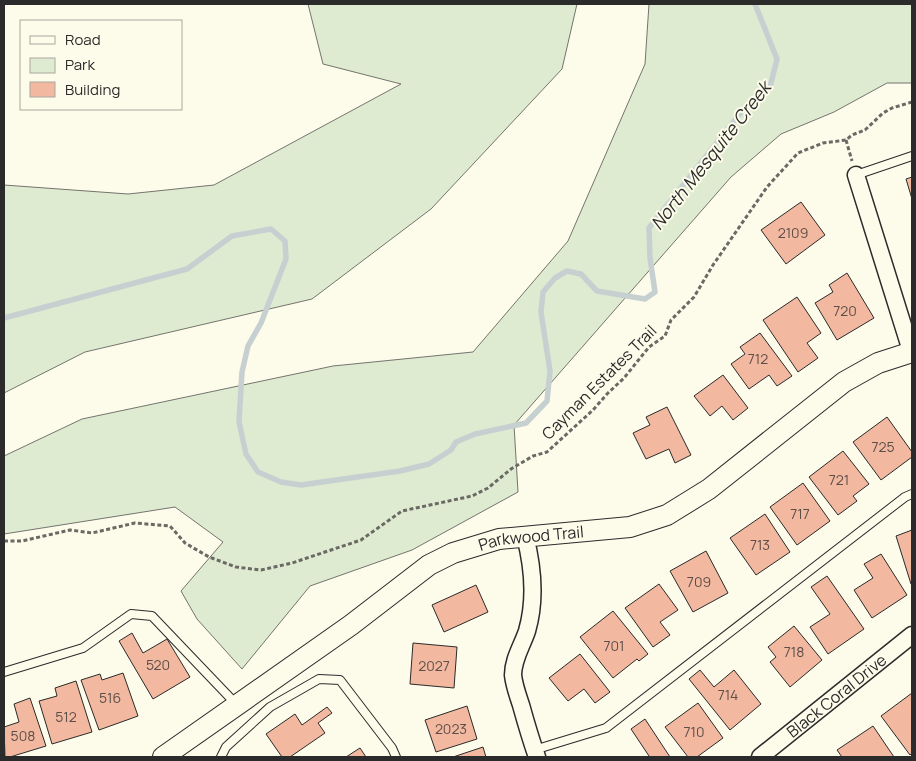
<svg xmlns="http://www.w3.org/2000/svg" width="916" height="761" font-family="Manrope,sans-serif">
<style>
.green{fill:#deebd1;stroke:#74746e}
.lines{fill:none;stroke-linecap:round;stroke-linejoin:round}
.stream{stroke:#c7d0d0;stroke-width:5.5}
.building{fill:#f2b8a0;stroke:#2b2b2b}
.service-casing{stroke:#2b2b2b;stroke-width:10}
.minor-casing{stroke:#2b2b2b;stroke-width:19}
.tertiary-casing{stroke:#2b2b2b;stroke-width:22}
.path{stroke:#6a6964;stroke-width:3;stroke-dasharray:4 2.5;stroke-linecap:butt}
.service{stroke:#fdfbea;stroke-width:8}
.minor{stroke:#fdfbea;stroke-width:16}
.tertiary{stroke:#fdfbea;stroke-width:20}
.labels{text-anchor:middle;stroke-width:4;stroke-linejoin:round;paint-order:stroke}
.number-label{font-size:14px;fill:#5d4e48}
.street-label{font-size:16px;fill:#2b2b2b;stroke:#fdfbea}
.water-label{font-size:18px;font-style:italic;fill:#2b2b2b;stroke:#fdfbea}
</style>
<rect width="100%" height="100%" fill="#fdfbea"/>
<g class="green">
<path d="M308 4H577L562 69 431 209 312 299 85 352 4 393V185L128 194 214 185 401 84 323 64Z"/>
<path d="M649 4H912V83H887L834 112 781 134 731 177 514 425 518 492 412 550 310 586 242 669 197 619 181 591 223 542 175 507 4 534V456L82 419 333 366 473 352 568 241 645 64Z"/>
</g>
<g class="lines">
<path class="stream" d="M4 318 187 269 232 236 271 229 285 241 286 259 261 323 248 346 242 372 239 422 246 454 258 472 281 482 301 485 400 471 429 464 451 450 456 442 475 434 526 423 547 401 550 371 541 312 543 292 555 278 567 271 581 274 597 291 645 299 655 292 650 258 649 228 739 115 770 87 777 59 755 4"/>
</g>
<g class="building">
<path d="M912 177V199L906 179Z"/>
<path d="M801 202 825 235 786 264 761 230Z"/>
<path d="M847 273 874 318 837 340 815 303 833 292 829 285Z"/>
<path d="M797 297 821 333 807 343 818 358 798 372 763 320Z"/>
<path d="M760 333 792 376 777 386 769 375 749 389 731 364 745 354 740 347Z"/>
<path d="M723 375 748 408 733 420 722 406 710 416 694 396Z"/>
<path d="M667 407 691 455 675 463 669 449 646 459 633 433 650 425 646 417Z"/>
<path d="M887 417 912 452V457L881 480 853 442Z"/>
<path d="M843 451 869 484 853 496 857 501 838 515 809 477Z"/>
<path d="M803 483 830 521 797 545 770 507Z"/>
<path d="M765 514 790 552 756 575 730 538Z"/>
<path d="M912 530V584H911L896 536Z"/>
<path d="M706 551 728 593 693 612 670 571Z"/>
<path d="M881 554 907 595 872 618 854 590 873 578 864 564Z"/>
<path d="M827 576 864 629 828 654 810 627 830 614 811 587Z"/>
<path d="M659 584 678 610 660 622 670 635 653 647 625 608Z"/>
<path d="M476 585 488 612 444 632 432 605Z"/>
<path d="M613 611 648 654 639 661 637 659 613 678 580 637Z"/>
<path d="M794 626 822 660 790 687 770 662 776 657 768 647Z"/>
<path d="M132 633 143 653 167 639 190 677 153 699 119 641Z"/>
<path d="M413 643 457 647 454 688 410 684Z"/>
<path d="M580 654 610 692 595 703 584 689 568 701 549 678Z"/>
<path d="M700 670 714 687 734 670 761 704 730 730 689 679Z"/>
<path d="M123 673 138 716 99 730 81 680 100 674 102 680Z"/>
<path d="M76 681 92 732 52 744 39 701 57 696 55 688Z"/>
<path d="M912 693V753L910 755 881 716Z"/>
<path d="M30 698 46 746 10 757H5L4 727 19 722 14 704Z"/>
<path d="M698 703 723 738 697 757H688L665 727Z"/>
<path d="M467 706 477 739 436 752 425 720Z"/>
<path d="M327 707 332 713 318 723 325 733 290 757H282L266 734 295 714 302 725Z"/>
<path d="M645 719 670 757H648L649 756 631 729Z"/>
<path d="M873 726 894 757H842L837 750Z"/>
<path d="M483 747 486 757H453Z"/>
<path d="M360 748 366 757H346Z"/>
</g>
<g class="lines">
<defs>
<g id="service">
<path d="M856 175 912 156"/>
<path d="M4 672 83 648 131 614 152 616 237 705"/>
<path d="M534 750 606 728 905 497 912 494"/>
<path d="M221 757 226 747 270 707 319 679 340 680 392 748 396 757"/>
</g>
<g id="minor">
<path d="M856 175 912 354"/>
<path d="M525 536C533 567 536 600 527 631 522 646 513 659 513 675 514 685 518 696 521 705 526 723 531 740 537 757"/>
<path id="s1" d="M760 757 912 635"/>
</g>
<g id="tertiary">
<path id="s2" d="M163 757 351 625 429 565 453 553 499 539 630 527 667 515 709 489 844 382 878 363 912 352"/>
</g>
</defs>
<use href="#service" class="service-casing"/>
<use href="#minor" class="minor-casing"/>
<use href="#tertiary" class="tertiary-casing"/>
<g class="path">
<path d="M846 140 852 161"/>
<path d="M4 541H22L70 530 92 533 135 523 170 526 185 543 209 557 236 567 261 570 292 563 361 540 402 511 472 496 488 488 511 469 533 456 547 452 593 410 607 394 624 378 649 347 665 336 671 320 694 297 713 265 767 187 798 153 823 143 846 140 852 135 865 130 883 113 892 108 912 102"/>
</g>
<use href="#service" class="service"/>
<use href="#minor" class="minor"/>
<use href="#tertiary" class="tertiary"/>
</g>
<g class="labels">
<g class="number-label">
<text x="793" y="238">2109</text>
<text x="845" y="316">720</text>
<text x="758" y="364">712</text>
<text x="883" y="452">725</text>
<text x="839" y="485">721</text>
<text x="800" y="519">717</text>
<text x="760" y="550">713</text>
<text x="699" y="587">709</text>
<text x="614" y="651">701</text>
<text x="794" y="657">718</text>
<text x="158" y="670">520</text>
<text x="434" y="671">2027</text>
<text x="728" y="700">714</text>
<text x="110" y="703">516</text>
<text x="66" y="722">512</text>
<text x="451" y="734">2023</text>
<text x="694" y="737">710</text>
<text x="23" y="741">508</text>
</g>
<g class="street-label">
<text transform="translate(599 382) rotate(-45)" y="6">Cayman Estates Trail</text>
<text dy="6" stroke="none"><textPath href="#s2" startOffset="435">Parkwood Trail</textPath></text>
<text dy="6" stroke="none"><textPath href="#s1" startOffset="98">Black Coral Drive</textPath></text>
</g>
<g class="water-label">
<text transform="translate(711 156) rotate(-52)" y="6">North Mesquite Creek</text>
</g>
</g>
<rect width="916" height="761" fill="none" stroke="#2b2b2b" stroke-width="10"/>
<rect x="20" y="20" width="162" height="90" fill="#fdfbea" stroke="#a9a89e"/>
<rect x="30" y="36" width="25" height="8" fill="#fdfbea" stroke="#a9a89e"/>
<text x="65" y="45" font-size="15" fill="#2b2b2b">Road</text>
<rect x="30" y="58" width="25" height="15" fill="#deebd1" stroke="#a9a89e"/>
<text x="65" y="70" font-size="15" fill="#2b2b2b">Park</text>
<rect x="30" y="82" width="25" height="15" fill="#f2b8a0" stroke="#a9a89e"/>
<text x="65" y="95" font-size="15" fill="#2b2b2b">Building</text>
</svg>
